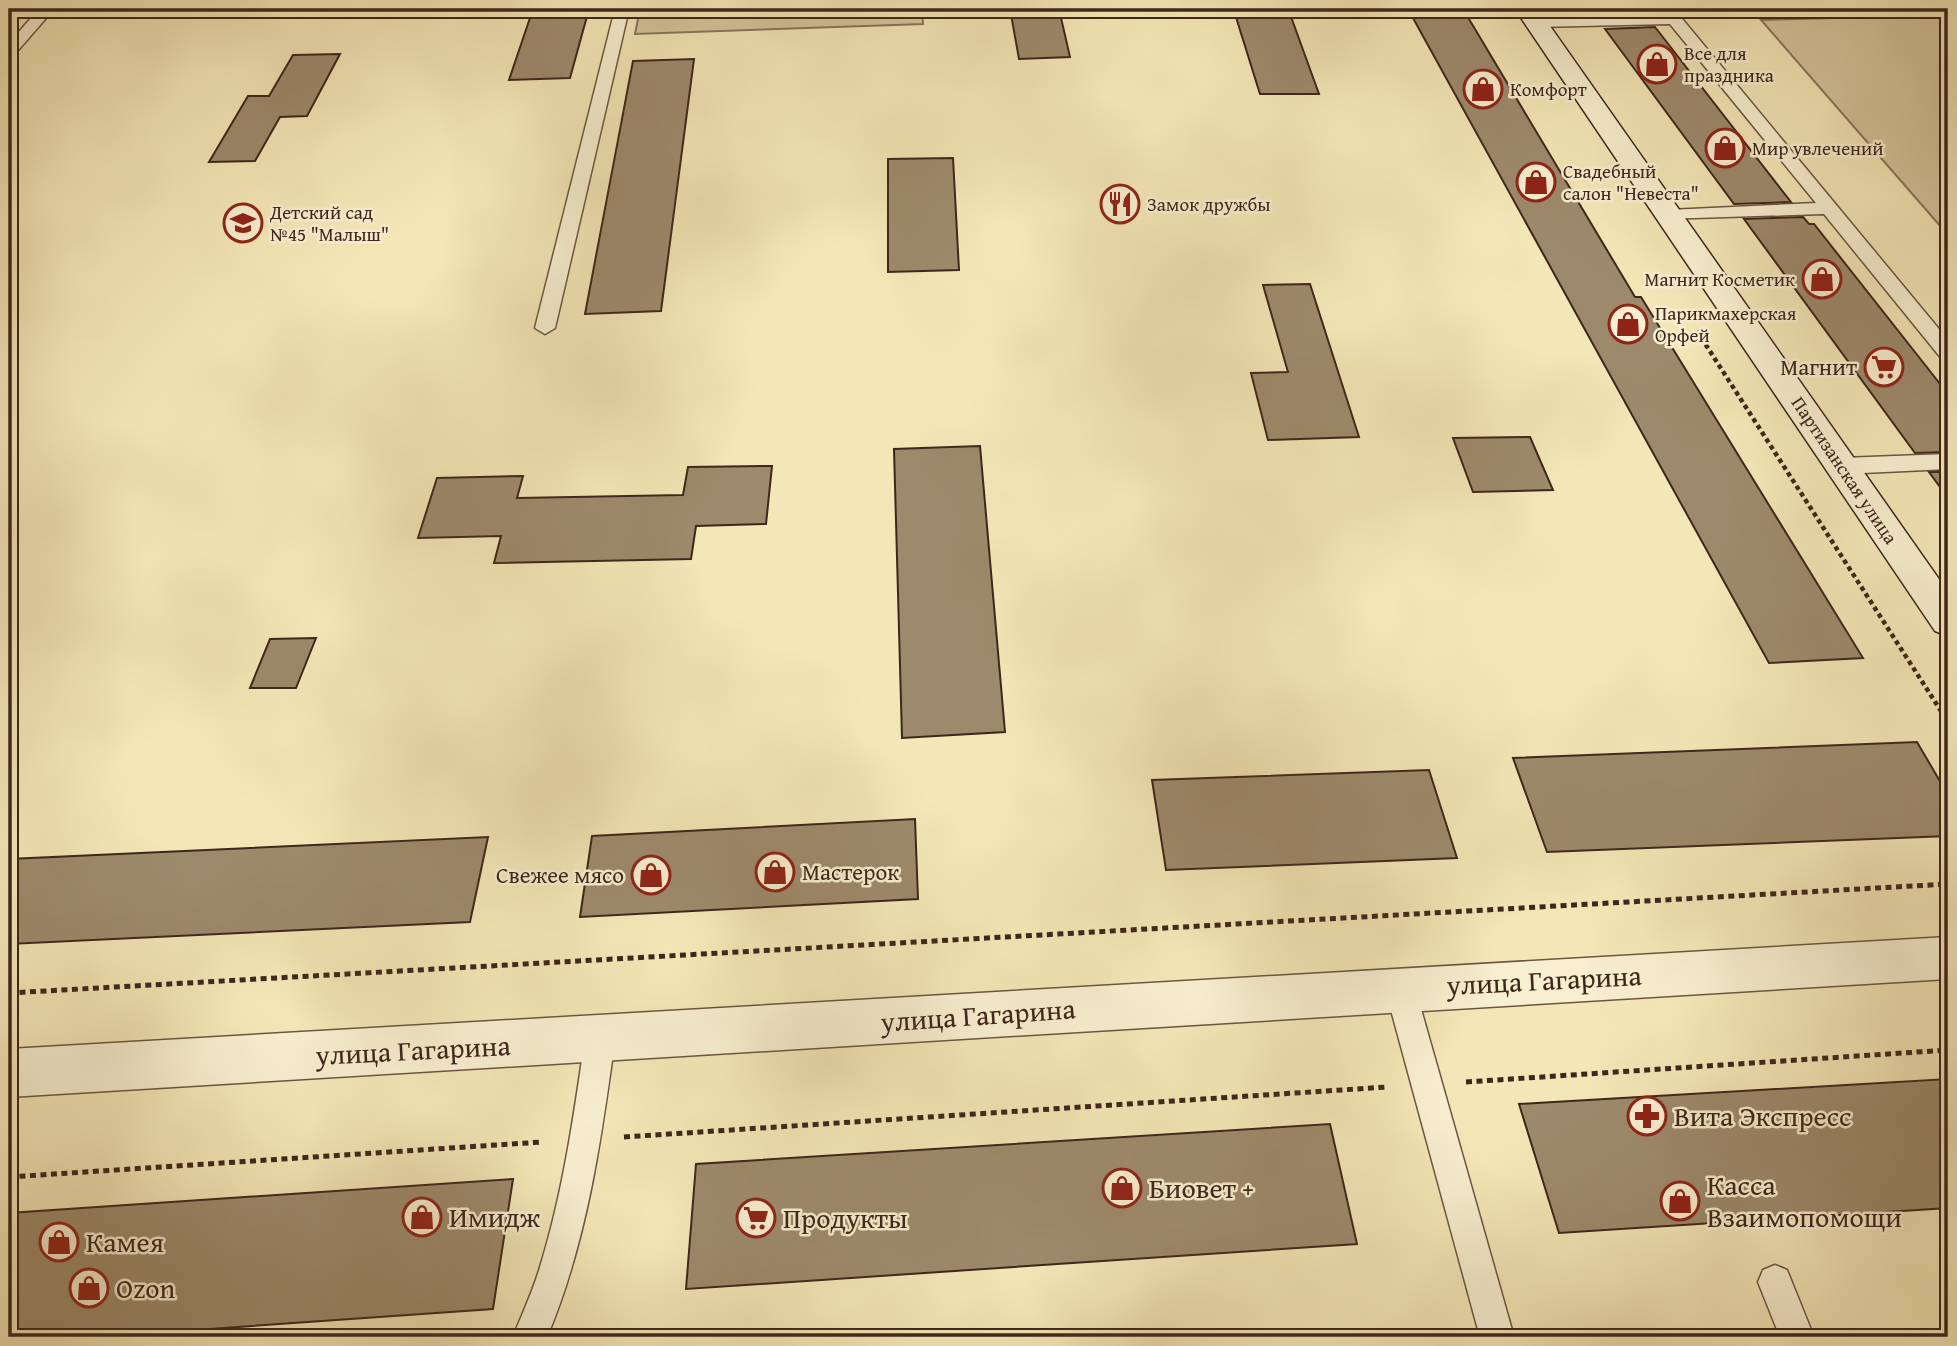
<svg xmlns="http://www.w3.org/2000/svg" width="1957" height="1346" font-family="'Gentium Book Plus',serif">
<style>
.green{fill:#d5c69c;stroke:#8a765c;stroke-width:2}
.building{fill:#9d8a6c;stroke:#3f261b;stroke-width:2}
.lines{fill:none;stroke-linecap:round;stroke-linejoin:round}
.lane-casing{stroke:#6c5642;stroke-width:3}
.street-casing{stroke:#6c5642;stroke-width:3}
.secondary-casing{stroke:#3f261b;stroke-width:3}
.path-far1{stroke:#3f261b;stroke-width:4.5;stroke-dasharray:4.5 3.5;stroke-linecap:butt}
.path{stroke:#3f261b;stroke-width:5;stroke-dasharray:6 4.5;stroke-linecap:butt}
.lane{fill:#f8efd0;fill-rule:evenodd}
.street{fill:#f8efd0;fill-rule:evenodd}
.secondary{fill:#f8efd0;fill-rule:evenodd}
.labels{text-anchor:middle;stroke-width:5;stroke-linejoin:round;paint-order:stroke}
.far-poi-label{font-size:19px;fill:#3f261b;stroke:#f8efd0;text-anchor:start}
.far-street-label{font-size:19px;fill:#3f261b;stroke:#f8efd0}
.poi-label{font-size:23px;fill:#3f261b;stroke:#f8efd0;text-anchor:end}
.near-street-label{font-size:28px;fill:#3f261b;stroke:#f8efd0}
.near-poi-label{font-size:28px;fill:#3f261b;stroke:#f8efd0;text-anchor:start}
</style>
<rect width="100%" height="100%" fill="#f4e7b7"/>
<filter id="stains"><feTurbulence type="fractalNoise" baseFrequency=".00286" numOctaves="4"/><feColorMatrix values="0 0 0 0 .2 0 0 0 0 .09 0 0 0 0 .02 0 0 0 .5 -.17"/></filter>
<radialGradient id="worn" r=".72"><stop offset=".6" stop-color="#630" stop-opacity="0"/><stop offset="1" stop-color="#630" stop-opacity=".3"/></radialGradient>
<g class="green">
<path d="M640 9H922L923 24 635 34Z"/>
<path d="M1948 15V235L1761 20Z"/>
</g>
<g class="building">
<path d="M533 9H589L570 78 509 80Z"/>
<path d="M1010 9H1059L1070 57 1019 59Z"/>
<path d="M1408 9H1463L1635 297H1641L1863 658 1769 663Z"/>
<path d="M1235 14H1290L1319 94H1260Z"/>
<path d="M1655 27 1791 202 1734 204 1605 29Z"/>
<path d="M340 54 307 116 280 117 255 161 209 162 248 96H269L293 55Z"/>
<path d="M694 59 661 311 585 314 633 61Z"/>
<path d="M953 158 959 270 888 272V159Z"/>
<path d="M1803 217 1809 224H1814L1948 394V452L1915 453 1744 219Z"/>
<path d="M1310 284 1359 437 1268 440 1251 373 1288 372 1263 285Z"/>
<path d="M1530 437 1553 490 1473 492 1453 438Z"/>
<path d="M980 446 1005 732 902 738 894 449Z"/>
<path d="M772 466 766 524 696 526 691 559 494 563 501 536 418 538 437 478 523 476 517 498 683 495 688 467Z"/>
<path d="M1929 472H1948V498Z"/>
<path d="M316 638 296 688H250L270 639Z"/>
<path d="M1917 742 1948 795V836L1547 852 1513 758Z"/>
<path d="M1429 770 1457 858 1166 870 1152 780Z"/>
<path d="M915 819 918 899 580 917 592 836Z"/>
<path d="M488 837 470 922 9 944V859Z"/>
<path d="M1948 1079V1208L1559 1233 1519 1104Z"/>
<path d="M1330 1124 1357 1244 686 1289 696 1164Z"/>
<path d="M513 1179 493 1309 96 1337H9V1213Z"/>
</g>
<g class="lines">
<defs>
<g id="lane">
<path d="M39 9H54L14 55 9 57V43Z"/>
<path d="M615 9H629L555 328 545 334 535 328Z"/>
<path d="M1659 9H1674L1948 340V359L1941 358 1824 214 1663 219 1660 215 1669 210 1816 203 1670 24 1537 27 1530 23 1537 19 1663 15Z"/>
<path d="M1948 454V469L1842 474 1834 471 1831 466 1834 461 1842 458Z"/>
<path d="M1400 974 1410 978 1415 988 1514 1337H1480L1385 988 1390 978Z"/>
<path d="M600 1024 611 1029 615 1039C601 1141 587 1242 547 1337H513C522 1314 533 1291 540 1267 563 1193 574 1115 585 1039L589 1029Z"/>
<path d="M1775 1265 1787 1270 1814 1337H1780L1758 1282 1763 1270Z"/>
</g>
<path id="street" d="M1948 937V979L9 1097V1049Z"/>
<path id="secondary" d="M1515 9H1538L1948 592V636L1935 631Z"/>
</defs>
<use href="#lane" class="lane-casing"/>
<use href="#street" class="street-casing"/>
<use href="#secondary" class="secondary-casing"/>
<path class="path-far1" d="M1697 331 1948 722"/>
<g class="path">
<path d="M9 993 1948 884"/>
<path d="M1466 1082 1948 1050"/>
<path d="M624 1137 1387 1087"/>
<path d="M9 1177 542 1142"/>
</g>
<use href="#lane" class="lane"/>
<use href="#street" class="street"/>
<use href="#secondary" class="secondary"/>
</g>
<defs>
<symbol id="shop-ring" viewBox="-11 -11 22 22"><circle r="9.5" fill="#f8efd0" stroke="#8f2418" stroke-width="1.5"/><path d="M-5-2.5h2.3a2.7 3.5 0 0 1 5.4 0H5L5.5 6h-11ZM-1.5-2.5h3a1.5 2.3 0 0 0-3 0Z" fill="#8f2418"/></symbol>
<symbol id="restaurant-ring" viewBox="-11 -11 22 22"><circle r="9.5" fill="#f8efd0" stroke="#8f2418" stroke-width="1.5"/><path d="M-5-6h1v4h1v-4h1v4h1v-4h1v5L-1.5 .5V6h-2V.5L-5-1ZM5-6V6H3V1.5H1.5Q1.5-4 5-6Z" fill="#8f2418"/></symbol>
<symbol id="school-ring" viewBox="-11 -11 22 22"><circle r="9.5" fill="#f8efd0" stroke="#8f2418" stroke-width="1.5"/><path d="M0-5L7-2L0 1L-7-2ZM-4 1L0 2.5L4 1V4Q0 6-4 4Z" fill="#8f2418"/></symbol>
<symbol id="supermarket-ring" viewBox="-11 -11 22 22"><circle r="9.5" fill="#f8efd0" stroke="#8f2418" stroke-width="1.5"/><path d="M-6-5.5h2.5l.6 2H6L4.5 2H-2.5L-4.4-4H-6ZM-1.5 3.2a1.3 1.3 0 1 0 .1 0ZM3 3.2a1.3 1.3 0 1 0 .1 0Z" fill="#8f2418"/></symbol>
<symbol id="pharmacy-ring" viewBox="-11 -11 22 22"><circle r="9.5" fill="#f8efd0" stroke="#8f2418" stroke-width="1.5"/><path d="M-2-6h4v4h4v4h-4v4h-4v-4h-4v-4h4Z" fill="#8f2418"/></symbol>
</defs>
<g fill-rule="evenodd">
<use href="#shop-ring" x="1635" y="42" width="44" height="44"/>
<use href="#shop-ring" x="1461" y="67" width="44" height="44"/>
<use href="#shop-ring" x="1703" y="126" width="44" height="44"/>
<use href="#shop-ring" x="1514" y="160" width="44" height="44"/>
<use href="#restaurant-ring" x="1098" y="182" width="44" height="44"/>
<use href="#school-ring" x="221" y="201" width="44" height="44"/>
<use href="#shop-ring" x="1800" y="257" width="44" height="44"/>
<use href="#shop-ring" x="1606" y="302" width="44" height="44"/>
<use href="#supermarket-ring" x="1862" y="345" width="44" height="44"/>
<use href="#shop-ring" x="753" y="850" width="44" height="44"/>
<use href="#shop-ring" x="629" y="853" width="44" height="44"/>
<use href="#pharmacy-ring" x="1625" y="1094" width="44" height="44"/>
<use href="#shop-ring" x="1100" y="1166" width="44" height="44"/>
<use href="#shop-ring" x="1658" y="1179" width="44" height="44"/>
<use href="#shop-ring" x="400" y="1195" width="44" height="44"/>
<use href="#supermarket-ring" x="734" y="1196" width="44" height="44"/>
<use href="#shop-ring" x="37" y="1220" width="44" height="44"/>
<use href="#shop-ring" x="67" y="1266" width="44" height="44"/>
</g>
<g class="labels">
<g class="far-poi-label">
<text x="1684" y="60">Все для<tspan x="1684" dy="22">праздника</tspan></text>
<text x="1510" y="96">Комфорт</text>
<text x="1752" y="155">Мир увлечений</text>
<text x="1563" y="178">Свадебный<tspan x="1563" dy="22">салон "Невеста"</tspan></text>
<text x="1147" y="211">Замок дружбы</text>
<text x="270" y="219">Детский сад<tspan x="270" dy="22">№45 "Малыш"</tspan></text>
<text x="1795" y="286" text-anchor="end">Магнит Косметик</text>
<text x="1655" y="320">Парикмахерская<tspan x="1655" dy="22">Орфей</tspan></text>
</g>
<g class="far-street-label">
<text transform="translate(1845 470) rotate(56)" y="7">Партизанская улица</text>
</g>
<g class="poi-label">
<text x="1857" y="375">Магнит</text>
<text x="802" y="880" text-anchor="start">Мастерок</text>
<text x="624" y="883">Свежее мясо</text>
</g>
<g class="near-street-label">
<text transform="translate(1544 980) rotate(-3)" y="10">улица Гагарина</text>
<text transform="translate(978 1015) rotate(-4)" y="10">улица Гагарина</text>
<text transform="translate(413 1050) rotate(-3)" y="10">улица Гагарина</text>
</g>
<g class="near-poi-label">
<text x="1674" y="1126">Вита Экспресс</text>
<text x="1707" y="1195">Касса<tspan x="1707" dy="32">Взаимопомощи</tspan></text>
<text x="1149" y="1198">Биовет +</text>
<text x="449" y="1227">Имидж</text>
<text x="783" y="1228">Продукты</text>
<text x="86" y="1252">Камея</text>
<text x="116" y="1298">Ozon</text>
</g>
</g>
<rect width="1957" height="1346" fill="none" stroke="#f4e7b7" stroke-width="35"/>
<rect x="10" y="10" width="1936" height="1325" fill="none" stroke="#3f261b" stroke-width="3.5"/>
<rect x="18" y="18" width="1922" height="1311" fill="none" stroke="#3f261b" stroke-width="2"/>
<rect width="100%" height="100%" filter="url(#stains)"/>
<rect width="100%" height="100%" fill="url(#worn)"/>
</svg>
